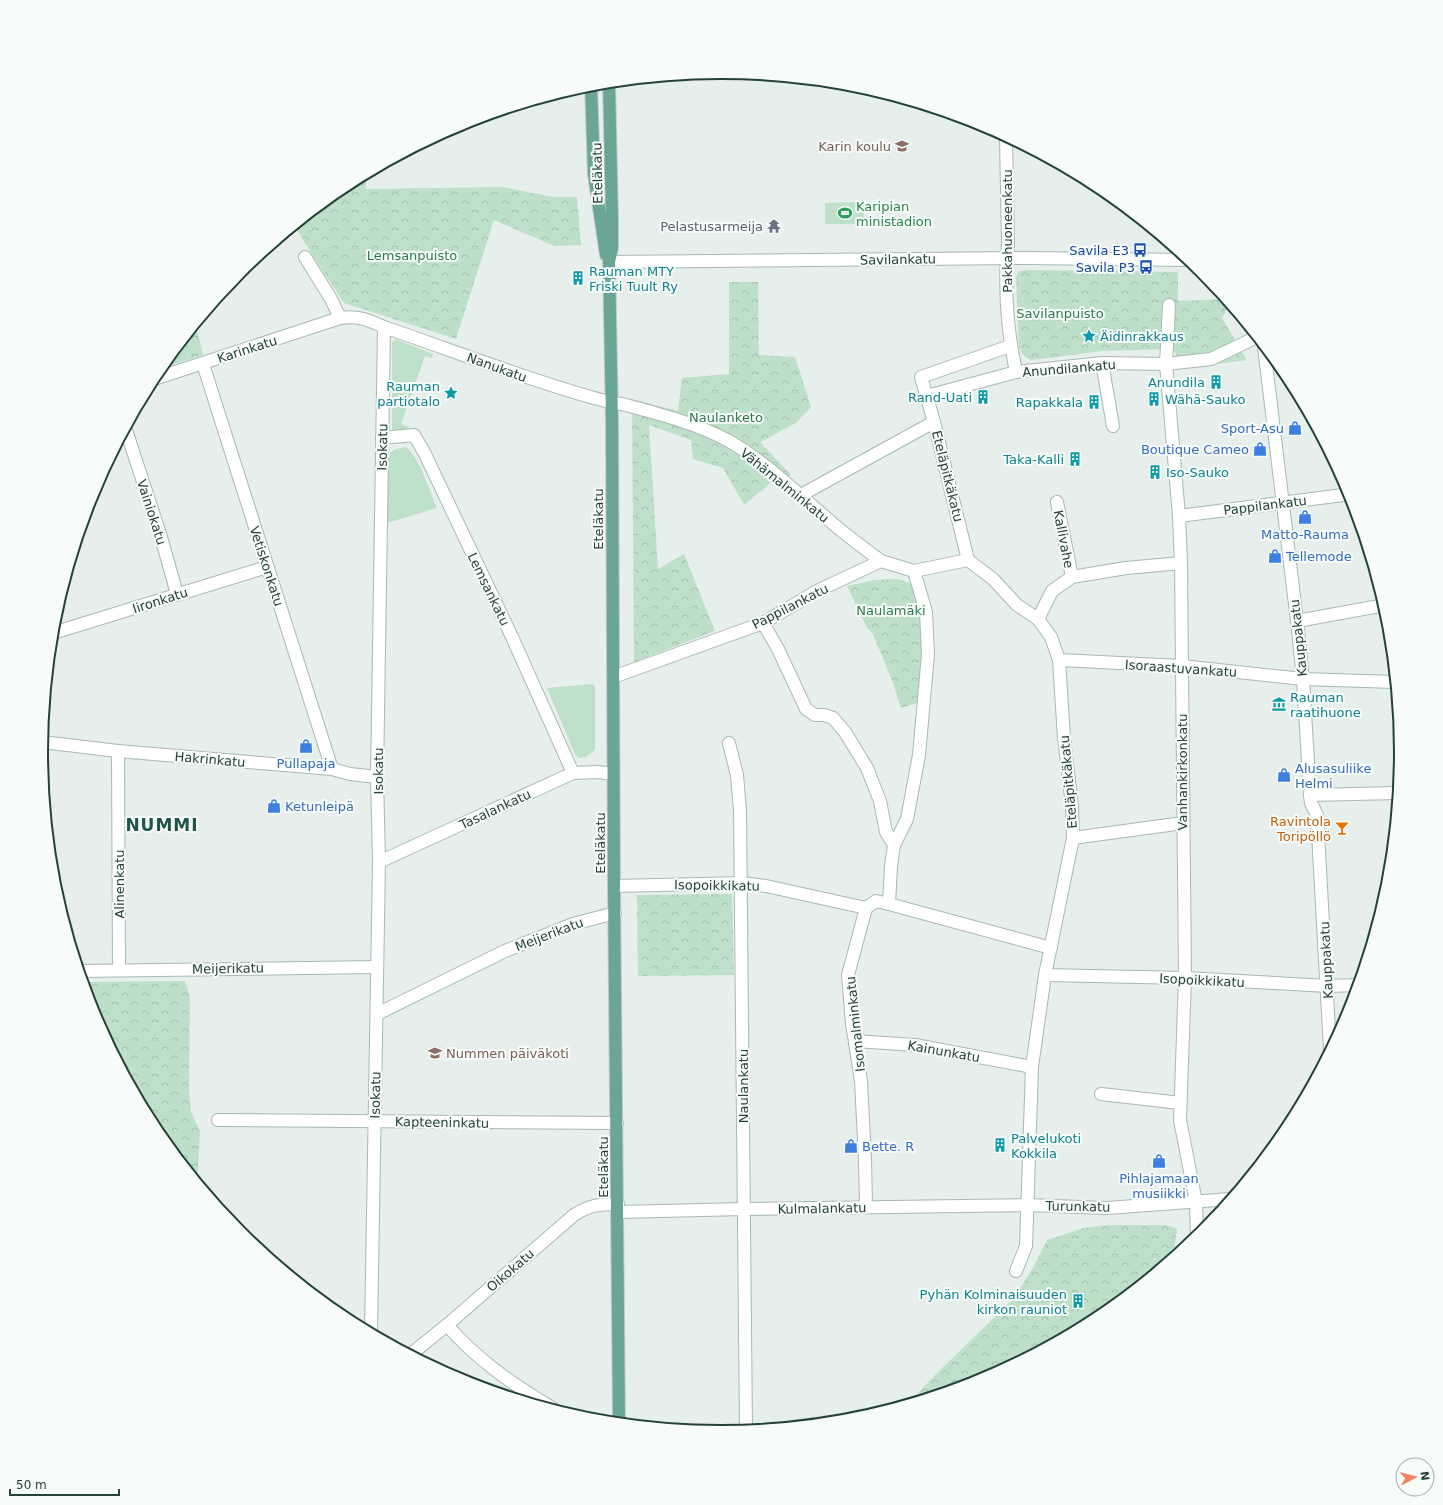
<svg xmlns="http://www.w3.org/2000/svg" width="1443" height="1505" font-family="'DejaVu Sans',sans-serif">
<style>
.grass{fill:#bfe0c8}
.park{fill:url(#park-crowns)}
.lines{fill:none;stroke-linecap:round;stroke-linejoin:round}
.minor-casing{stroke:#a8b8b2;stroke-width:14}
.major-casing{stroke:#c2cac8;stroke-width:14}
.minor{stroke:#fff;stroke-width:12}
.major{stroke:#6aa596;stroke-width:12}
.labels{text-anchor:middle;stroke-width:4;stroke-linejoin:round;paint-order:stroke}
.education-label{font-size:13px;fill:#785e54;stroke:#f7fbf9;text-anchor:end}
.street-label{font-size:13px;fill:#24423a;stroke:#f7fbf9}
.leisure-label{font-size:13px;fill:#27864d;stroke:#f7fbf9;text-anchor:start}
.worship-label{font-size:13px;fill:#5b616d;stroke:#f7fbf9;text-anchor:end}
.transit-label{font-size:13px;fill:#164399;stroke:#f7fbf9;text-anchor:end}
.park-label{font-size:13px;fill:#2d7a4b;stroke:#f7fbf9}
.culture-label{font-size:13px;fill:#0d838f;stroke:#f7fbf9;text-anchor:start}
.shop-label{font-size:13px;fill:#366cbe;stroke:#f7fbf9;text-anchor:start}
.food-label{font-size:13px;fill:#c56008;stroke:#f7fbf9;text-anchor:end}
.district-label{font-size:17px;font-weight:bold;letter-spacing:1px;fill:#1f5548;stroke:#f7fbf9}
.rim{fill:none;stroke:#24423a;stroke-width:2}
</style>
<defs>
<pattern id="park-crowns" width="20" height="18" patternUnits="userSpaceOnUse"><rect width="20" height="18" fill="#bfe0c8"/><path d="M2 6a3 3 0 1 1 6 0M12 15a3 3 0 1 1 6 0" fill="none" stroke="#a4c1ad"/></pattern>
</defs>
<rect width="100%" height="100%" fill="#e6efeb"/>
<g class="grass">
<path d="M864 202V224H825V203Z"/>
<path d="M395 339 433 354 432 358 425 356 401 424 409 427 405 431H394L392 429V343Z"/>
<path d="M406 447C421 460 429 490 437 508L387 523 388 462 390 453 396 449Z"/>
<path d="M593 684 595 687V750L586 757 579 758 575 754 547 688Z"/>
</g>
<g class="park">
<path d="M366 175V189L502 187 554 197H577L581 245 554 246 494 220 456 339 344 303 311 253 295 226 344 187Z"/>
<path d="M1024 270 1178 272V301L1226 299 1228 302 1227 309 1222 318 1247 360 1178 369 1176 353 1171 349 1103 351 1032 360C1024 358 1022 354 1019 347L1016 277 1018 272Z"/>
<path d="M729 282H758L759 355 795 357 811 407 796 423 760 442 791 475 780 489 772 482 744 505 723 468 693 459 691 440 649 425 658 569 684 554 715 631 634 662 632 399 678 411 682 378 729 374Z"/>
<path d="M196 325 203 355 161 368Z"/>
<path d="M898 579 910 583 918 598 924 621 921 702 901 708 893 683 873 634 867 628 847 586 874 580Z"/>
<path d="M732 894 734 975 638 976 637 895Z"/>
<path d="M185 981 190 997 189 1088 191 1112 200 1131 197 1182 156 1130 93 1013 83 982Z"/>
<path d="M1106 1225H1166L1177 1229 1173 1258 1099 1318 982 1381 909 1403 932 1378 1014 1298 1034 1266 1047 1240 1084 1228Z"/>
</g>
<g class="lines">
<defs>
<g id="minor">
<path d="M1006 137 1008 244C1004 287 1007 330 1016 372"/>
<path d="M305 257 331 299 340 318C358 315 368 320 384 327L377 777 379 862 371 1333"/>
<path d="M609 262 1027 258 1188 260"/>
<path d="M1169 305 1166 364 1179 516 1181 563 1185 978 1180 1120 1196 1202 1197 1239"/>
<path d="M384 327C454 351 523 378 594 398 604 401 616 403 626 405 660 414 698 424 729 441 767 463 798 494 831 522 847 536 864 548 881 561"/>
<path d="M1264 347 1297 621 1303 679 1310 795 1311 803 1317 815 1330 1050"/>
<path d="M1102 363 1113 426"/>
<path d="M203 364 332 769"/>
<path d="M154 379 340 318"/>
<path d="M927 396 1016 372 1102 363 1166 364 1211 359 1257 337"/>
<path d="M934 422 968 560 993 579 1017 605 1038 619 1051 637 1059 660 1064 738 1072 806 1073 838 1045 975 1032 1067 1026 1246 1016 1271"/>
<path d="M126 430 161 537 177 594"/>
<path d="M382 438 414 435 424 452 512 637 573 773"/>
<path d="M801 495 934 422 921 377 1010 346"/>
<path d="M1057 502 1072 577"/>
<path d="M1179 516 1351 494"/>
<path d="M1038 619 1052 591 1072 577 1126 568 1181 563"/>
<path d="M1297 621 1385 605"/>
<path d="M763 623 778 649 806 709 815 715H824L833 718 845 732 867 768 880 801 886 832 894 845 891 866 889 904"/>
<path d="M53 633 267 567"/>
<path d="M1059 660 1182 666 1303 679 1395 682"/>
<path d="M613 677 763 623 817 591 881 561 914 571 968 560"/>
<path d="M42 742 118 751 332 769 350 774 377 777"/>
<path d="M729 743 737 775 740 811 746 1431"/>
<path d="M118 751 119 969"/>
<path d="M1310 795 1398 793"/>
<path d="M1073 838 1183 823"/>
<path d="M894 845 907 819 919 755 928 654 926 612 914 571"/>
<path d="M379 862 573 773 598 772 613 774"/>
<path d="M614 886 741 883 766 886 866 908"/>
<path d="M80 971 377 967"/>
<path d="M1045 975 1185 978 1328 986 1359 985"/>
<path d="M377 1014 505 951 573 924 615 913"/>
<path d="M855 1041 915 1045 1032 1067"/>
<path d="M1101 1094 1180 1103"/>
<path d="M218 1120 617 1123"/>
<path d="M866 1207 865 1159 861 1081 852 1023 848 975 866 908 876 901 889 904 1051 948"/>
<path d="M618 1212 744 1209 1027 1205 1107 1208 1231 1199"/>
<path d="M447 1325C477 1360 515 1386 554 1409"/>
<path d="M411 1354 447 1325 574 1215C590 1205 599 1204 618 1204"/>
</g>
<g id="major">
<path d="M609 83 612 219V248L609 262 612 422 614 886 619 1423"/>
<path d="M591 85 594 174 606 255"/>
</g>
</defs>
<use href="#minor" class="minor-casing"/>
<use href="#major" class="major-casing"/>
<use href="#minor" class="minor"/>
<use href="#major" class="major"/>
</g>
<defs>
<symbol id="school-bare" viewBox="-9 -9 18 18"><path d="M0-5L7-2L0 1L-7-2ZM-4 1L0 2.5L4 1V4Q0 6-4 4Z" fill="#8d6e63" stroke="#f7fbf9" stroke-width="2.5" paint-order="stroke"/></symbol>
<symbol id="stadium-bare" viewBox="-9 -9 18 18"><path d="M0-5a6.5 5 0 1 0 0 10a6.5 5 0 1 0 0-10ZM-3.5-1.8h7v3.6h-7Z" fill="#2e9e5b" stroke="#f7fbf9" stroke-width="2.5" paint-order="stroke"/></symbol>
<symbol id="temple-bare" viewBox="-9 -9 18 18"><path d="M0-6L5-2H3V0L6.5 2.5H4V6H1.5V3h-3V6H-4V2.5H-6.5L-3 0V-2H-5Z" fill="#6b7280" stroke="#f7fbf9" stroke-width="2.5" paint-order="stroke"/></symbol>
<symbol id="bus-bare" viewBox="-9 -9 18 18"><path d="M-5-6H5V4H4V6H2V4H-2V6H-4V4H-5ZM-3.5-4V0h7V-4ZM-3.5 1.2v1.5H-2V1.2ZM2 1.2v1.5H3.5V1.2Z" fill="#1a4fb4" stroke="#f7fbf9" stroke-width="2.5" paint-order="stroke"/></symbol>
<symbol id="building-bare" viewBox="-9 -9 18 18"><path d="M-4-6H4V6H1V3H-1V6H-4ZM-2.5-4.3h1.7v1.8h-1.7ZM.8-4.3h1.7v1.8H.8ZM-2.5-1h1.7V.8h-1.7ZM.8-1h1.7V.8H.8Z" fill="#0f9aa8" stroke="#f7fbf9" stroke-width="2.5" paint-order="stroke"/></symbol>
<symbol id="sight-bare" viewBox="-9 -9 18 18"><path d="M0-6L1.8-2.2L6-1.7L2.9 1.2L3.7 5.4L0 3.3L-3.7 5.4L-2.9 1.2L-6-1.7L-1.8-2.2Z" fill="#0f9aa8" stroke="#f7fbf9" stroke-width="2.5" paint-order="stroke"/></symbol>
<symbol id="shop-bare" viewBox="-9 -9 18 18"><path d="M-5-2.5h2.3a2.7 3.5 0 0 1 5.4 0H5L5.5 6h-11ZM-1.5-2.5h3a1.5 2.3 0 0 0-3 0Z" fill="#3f7fe0" stroke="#f7fbf9" stroke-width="2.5" paint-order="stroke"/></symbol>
<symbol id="museum-bare" viewBox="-9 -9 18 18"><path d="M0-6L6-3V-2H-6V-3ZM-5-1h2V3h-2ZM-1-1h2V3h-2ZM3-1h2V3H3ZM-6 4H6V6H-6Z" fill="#0f9aa8" stroke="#f7fbf9" stroke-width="2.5" paint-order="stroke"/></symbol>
<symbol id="bar-bare" viewBox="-9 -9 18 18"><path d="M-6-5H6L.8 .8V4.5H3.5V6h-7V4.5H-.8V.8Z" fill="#e8710a" stroke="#f7fbf9" stroke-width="2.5" paint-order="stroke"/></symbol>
</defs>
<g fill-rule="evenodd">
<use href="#school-bare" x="892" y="136" width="20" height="20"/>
<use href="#stadium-bare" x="835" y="203" width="20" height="20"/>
<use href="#temple-bare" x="764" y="216" width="20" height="20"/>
<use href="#bus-bare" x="1130" y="240" width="20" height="20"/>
<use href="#bus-bare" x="1136" y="257" width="20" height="20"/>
<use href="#building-bare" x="568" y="268" width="20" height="20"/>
<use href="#sight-bare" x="1079" y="326" width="20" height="20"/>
<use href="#building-bare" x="1206" y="372" width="20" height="20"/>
<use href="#sight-bare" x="441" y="383" width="20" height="20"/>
<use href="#building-bare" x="973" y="387" width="20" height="20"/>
<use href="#building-bare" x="1144" y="389" width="20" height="20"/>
<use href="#building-bare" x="1084" y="392" width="20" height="20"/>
<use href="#shop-bare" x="1285" y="418" width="20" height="20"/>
<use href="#shop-bare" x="1250" y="439" width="20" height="20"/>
<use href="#building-bare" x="1065" y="449" width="20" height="20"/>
<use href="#building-bare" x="1145" y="462" width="20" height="20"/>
<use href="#shop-bare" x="1295" y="507" width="20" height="20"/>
<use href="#shop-bare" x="1265" y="546" width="20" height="20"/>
<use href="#museum-bare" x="1269" y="694" width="20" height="20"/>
<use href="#shop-bare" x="296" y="736" width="20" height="20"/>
<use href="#shop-bare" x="1274" y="765" width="20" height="20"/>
<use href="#shop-bare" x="264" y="796" width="20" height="20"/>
<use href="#bar-bare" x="1332" y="818" width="20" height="20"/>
<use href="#school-bare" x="425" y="1043" width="20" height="20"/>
<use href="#building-bare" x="990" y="1135" width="20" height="20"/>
<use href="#shop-bare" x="841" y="1136" width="20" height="20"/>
<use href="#shop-bare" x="1149" y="1151" width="20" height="20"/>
<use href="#building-bare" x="1068" y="1291" width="20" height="20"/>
</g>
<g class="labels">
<g class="education-label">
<text x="891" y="151">Karin koulu</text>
<text x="446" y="1058" text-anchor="start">Nummen päiväkoti</text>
</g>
<g class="street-label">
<text transform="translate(597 173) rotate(-91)" y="5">Eteläkatu</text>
<text transform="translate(1007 231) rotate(-90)" y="5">Pakkahuoneenkatu</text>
<text transform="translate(898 259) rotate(-1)" y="5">Savilankatu</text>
<text transform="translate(247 349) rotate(-18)" y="5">Karinkatu</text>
<text transform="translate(497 367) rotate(20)" y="5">Nanukatu</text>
<text transform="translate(1069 368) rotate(-5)" y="5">Anundilankatu</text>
<text transform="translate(382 447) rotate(-89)" y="5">Isokatu</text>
<text transform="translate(948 476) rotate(76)" y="5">Eteläpitkäkatu</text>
<text transform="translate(785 485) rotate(39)" y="5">Vähämalminkatu</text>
<text transform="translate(1265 505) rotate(-7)" y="5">Pappilankatu</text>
<text transform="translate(152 512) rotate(72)" y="5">Vainiokatu</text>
<text transform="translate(598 519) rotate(-90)" y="5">Eteläkatu</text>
<text transform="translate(1064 539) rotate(79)" y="5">Kallivahe</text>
<text transform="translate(267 566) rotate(72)" y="5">Vetiskonkatu</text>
<text transform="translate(489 589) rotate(64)" y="5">Lemsankatu</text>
<text transform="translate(160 600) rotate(-18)" y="5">Iironkatu</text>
<text transform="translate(790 606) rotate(-27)" y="5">Pappilankatu</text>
<text transform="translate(1298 638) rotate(-96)" y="5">Kauppakatu</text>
<text transform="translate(1181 668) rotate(4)" y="5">Isoraastuvankatu</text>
<text transform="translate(210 759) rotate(5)" y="5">Hakrinkatu</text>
<text transform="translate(378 771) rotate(-90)" y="5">Isokatu</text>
<text transform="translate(1182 772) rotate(-90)" y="5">Vanhankirkonkatu</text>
<text transform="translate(1068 782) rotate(-95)" y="5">Eteläpitkäkatu</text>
<text transform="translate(495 809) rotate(-25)" y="5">Tasalankatu</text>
<text transform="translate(600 843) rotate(-90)" y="5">Eteläkatu</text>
<text transform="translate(119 884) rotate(-90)" y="5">Alinenkatu</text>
<text transform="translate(717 885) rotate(1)" y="5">Isopoikkikatu</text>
<text transform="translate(549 934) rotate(-21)" y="5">Meijerikatu</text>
<text transform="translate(1326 960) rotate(-93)" y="5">Kauppakatu</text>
<text transform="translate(228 968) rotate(-1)" y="5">Meijerikatu</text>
<text transform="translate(1202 980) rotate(3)" y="5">Isopoikkikatu</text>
<text transform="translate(855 1024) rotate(-96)" y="5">Isomalminkatu</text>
<text transform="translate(944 1051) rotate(10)" y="5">Kainunkatu</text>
<text transform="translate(743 1086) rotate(-90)" y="5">Naulankatu</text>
<text transform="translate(375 1095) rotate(-89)" y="5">Isokatu</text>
<text transform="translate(442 1122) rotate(1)" y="5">Kapteeninkatu</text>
<text transform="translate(603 1167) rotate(-90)" y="5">Eteläkatu</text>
<text transform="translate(1078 1206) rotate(1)" y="5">Turunkatu</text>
<text transform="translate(822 1208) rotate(-1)" y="5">Kulmalankatu</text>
<text transform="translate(510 1270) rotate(-41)" y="5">Oikokatu</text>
</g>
<g class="leisure-label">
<text x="856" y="211">Karipian<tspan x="856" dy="15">ministadion</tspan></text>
</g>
<g class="worship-label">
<text x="763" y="231">Pelastusarmeija</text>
</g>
<g class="transit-label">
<text x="1129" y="255">Savila E3</text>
<text x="1135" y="272">Savila P3</text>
</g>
<g class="park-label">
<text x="412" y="260">Lemsanpuisto</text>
<text x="1060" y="318">Savilanpuisto</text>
<text x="726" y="422">Naulanketo</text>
<text x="891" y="615">Naulamäki</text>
</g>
<g class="culture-label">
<text x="589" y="276">Rauman MTY<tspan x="589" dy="15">Friski Tuult Ry</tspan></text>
<text x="1100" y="341">Äidinrakkaus</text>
<text x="1205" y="387" text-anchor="end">Anundila</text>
<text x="440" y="391" text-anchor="end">Rauman<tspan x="440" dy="15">partiotalo</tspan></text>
<text x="972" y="402" text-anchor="end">Rand-Uati</text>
<text x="1165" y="404">Wähä-Sauko</text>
<text x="1083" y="407" text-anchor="end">Rapakkala</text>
<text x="1064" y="464" text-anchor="end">Taka-Kalli</text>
<text x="1166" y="477">Iso-Sauko</text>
<text x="1290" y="702">Rauman<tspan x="1290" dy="15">raatihuone</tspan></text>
<text x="1011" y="1143">Palvelukoti<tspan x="1011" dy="15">Kokkila</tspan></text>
<text x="1067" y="1299" text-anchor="end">Pyhän Kolminaisuuden<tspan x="1067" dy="15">kirkon rauniot</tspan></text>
</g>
<g class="shop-label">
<text x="1284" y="433" text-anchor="end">Sport-Asu</text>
<text x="1249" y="454" text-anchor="end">Boutique Cameo</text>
<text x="1305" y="539" text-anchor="middle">Matto-Rauma</text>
<text x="1286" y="561">Tellemode</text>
<text x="306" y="768" text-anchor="middle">Pullapaja</text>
<text x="1295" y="773">Alusasuliike<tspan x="1295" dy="15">Helmi</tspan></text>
<text x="285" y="811">Ketunleipä</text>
<text x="862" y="1151">Bette. R</text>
<text x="1159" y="1183" text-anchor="middle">Pihlajamaan<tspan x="1159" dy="15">musiikki</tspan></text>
</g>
<g class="food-label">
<text x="1331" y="826">Ravintola<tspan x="1331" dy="15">Toripöllö</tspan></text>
</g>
<g class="district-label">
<text x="162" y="831">NUMMI</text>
</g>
</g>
<path d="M0 0H1443V1505H0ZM48 752a673 673 0 1 1 1346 0a673 673 0 1 1-1346 0Z" fill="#f7fbf9" fill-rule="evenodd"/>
<path class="rim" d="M48 752a673 673 0 1 1 1346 0a673 673 0 1 1-1346 0Z"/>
<g transform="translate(1415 1477) rotate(83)"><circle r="19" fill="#f7fbf9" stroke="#a3b1ad"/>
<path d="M0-3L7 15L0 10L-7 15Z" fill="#f4845f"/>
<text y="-6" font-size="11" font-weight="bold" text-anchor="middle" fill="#24423a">N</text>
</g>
<path d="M10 1489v6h109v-6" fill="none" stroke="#24423a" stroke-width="2"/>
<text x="16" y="1489" font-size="12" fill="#24423a" stroke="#f7fbf9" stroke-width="3" paint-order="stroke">50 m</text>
</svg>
